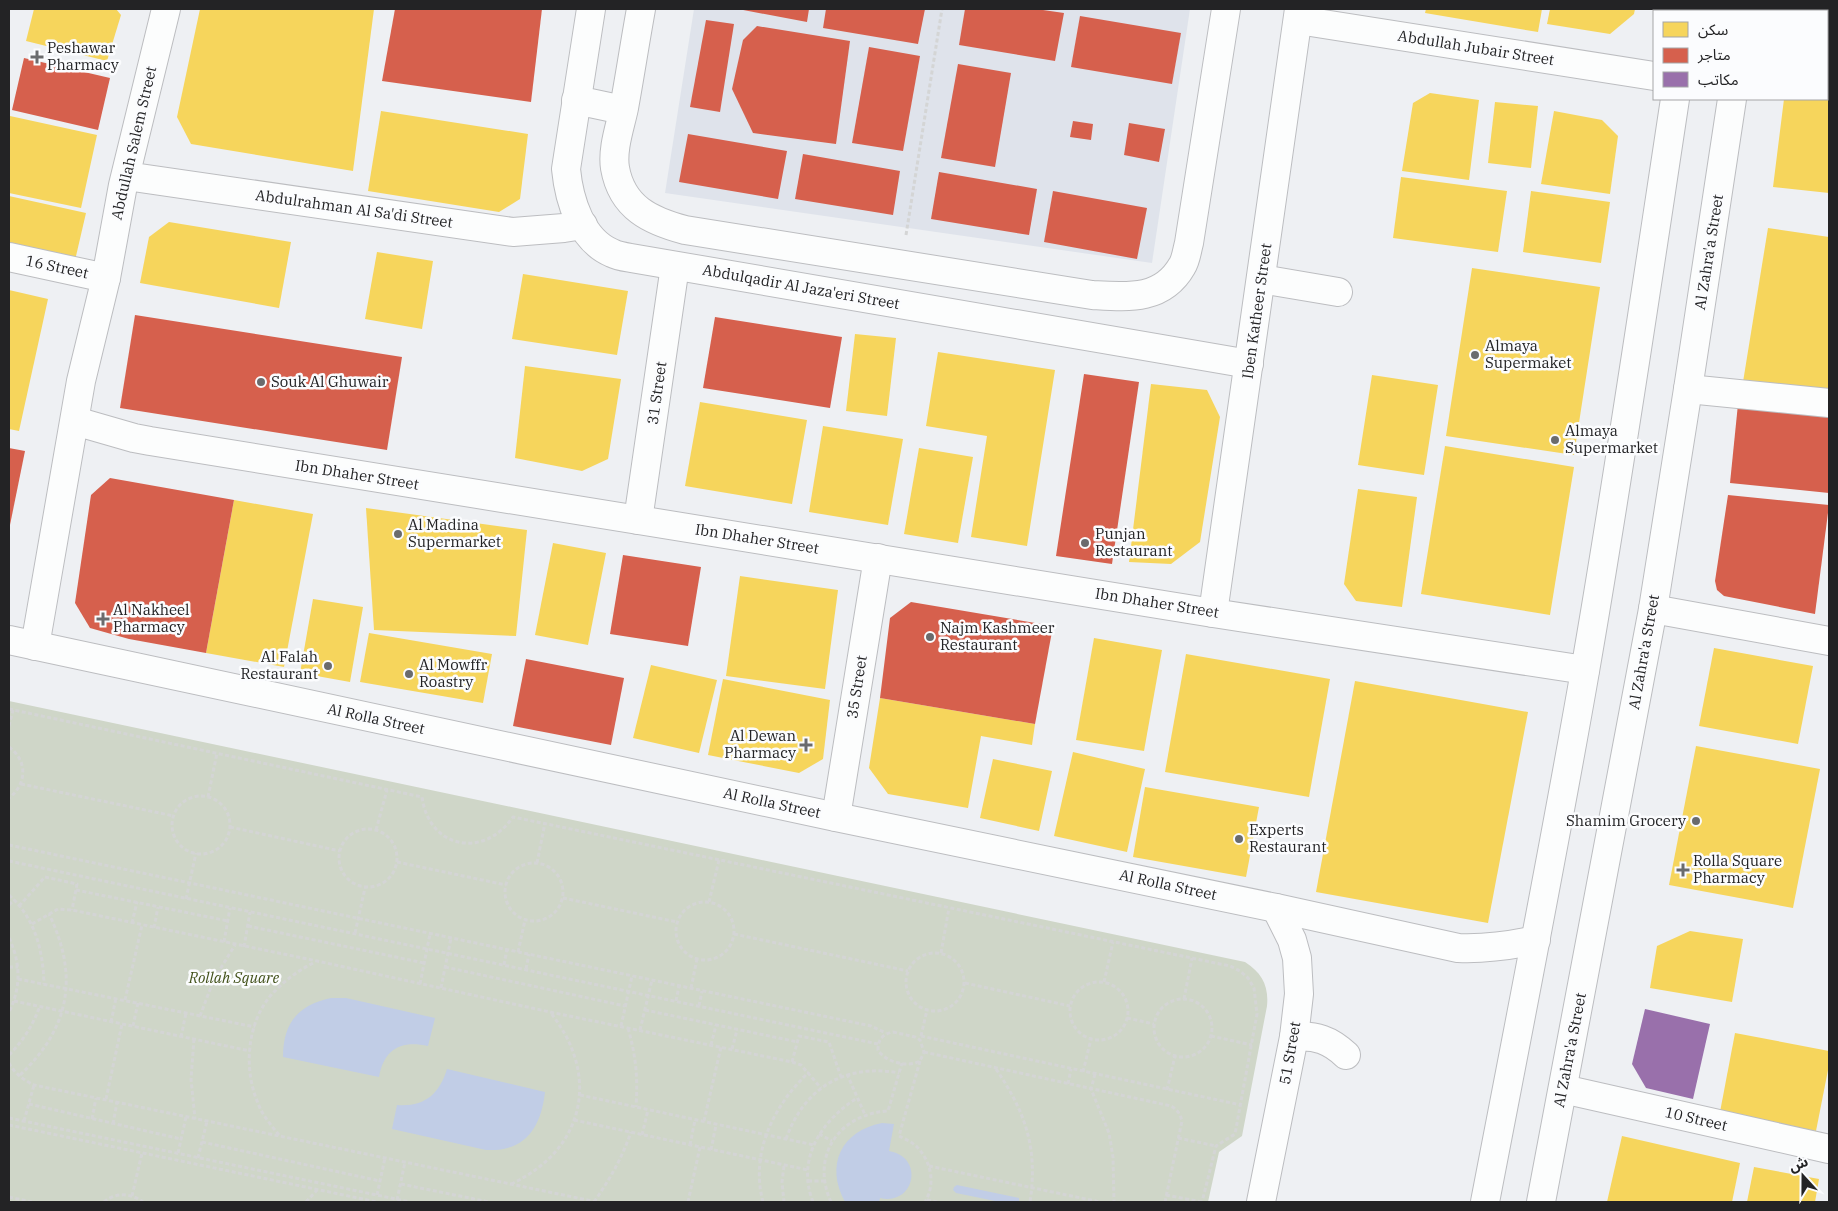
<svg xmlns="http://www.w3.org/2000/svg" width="1838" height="1211" font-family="'IBM Plex Serif','Noto Sans Arabic',serif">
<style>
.built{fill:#dfe3eb}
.green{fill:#cfd6c8}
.water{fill:#c1cde6}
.homes{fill:#f6d55c}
.shops{fill:#d6604d}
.offices{fill:#9970ab}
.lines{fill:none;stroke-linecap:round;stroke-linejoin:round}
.minor-casing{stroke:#bcbdc0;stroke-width:30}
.major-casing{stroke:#bcbdc0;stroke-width:30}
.path{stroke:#d4d5d5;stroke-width:3;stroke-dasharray:4 2.5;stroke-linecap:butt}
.minor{stroke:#fcfdfd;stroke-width:28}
.major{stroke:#fcfdfd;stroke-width:28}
.poi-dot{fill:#6a6b6d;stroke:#fbfcfe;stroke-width:2}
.labels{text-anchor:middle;stroke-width:5;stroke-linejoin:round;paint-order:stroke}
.poi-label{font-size:15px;fill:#232325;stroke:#fbfcfe;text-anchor:start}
.street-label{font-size:15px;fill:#232325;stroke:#fbfcfe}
.park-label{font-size:15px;font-style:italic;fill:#42511a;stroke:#fbfcfe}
</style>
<rect width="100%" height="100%" fill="#eef0f3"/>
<path class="built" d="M694 9H1190L1152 263 665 193Z"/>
<path class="green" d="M9 701 1245 962C1262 973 1269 986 1267 1006L1242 1136 1219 1152 1208 1202H9Z"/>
<g class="water">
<path d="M331 998H346L435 1018 428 1046C401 1040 384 1049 379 1077L283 1057C283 1023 298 1005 331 998Z"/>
<path d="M447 1069 545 1092C541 1128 525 1152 486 1150L392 1129 397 1105C424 1107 439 1095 447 1069Z"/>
<path d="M882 1123 894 1124 889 1151C925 1157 915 1206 880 1198L879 1202H845C825 1165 841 1131 882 1123Z"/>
<path d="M957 1185 1019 1198V1202H1000L956 1193 953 1190 954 1187Z"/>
</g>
<g class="homes">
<path d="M34 9H116L121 15 107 61 26 41Z"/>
<path d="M200 9H374L353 171 191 144 177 117Z"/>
<path d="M1426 9H1542L1538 32 1425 13Z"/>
<path d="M1550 9H1635L1634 14 1610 34 1547 24Z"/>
<path d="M1827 76H1829V193L1773 187 1784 99H1827Z"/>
<path d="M1430 93 1479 100 1469 180 1402 171 1413 103Z"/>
<path d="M1495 102 1538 106 1531 168 1488 163Z"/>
<path d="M381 111 528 134 520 199 499 212 368 191Z"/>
<path d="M1554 111 1602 120 1618 136 1610 194 1541 184Z"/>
<path d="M10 116 97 135 81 208 9 193Z"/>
<path d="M1401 177 1507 191 1498 252 1393 238Z"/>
<path d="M1531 191 1610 202 1601 263 1523 252Z"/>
<path d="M9 196 86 213 73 269 9 255Z"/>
<path d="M169 222 291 242 279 308 140 283 149 237Z"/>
<path d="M1768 228 1829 237V395L1743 382Z"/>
<path d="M377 252 433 261 422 329 365 319Z"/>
<path d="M1472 268 1600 287 1574 455 1446 436Z"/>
<path d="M523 274 628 291 617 355 512 339Z"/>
<path d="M9 290 48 299 19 431 9 429Z"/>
<path d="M855 334 896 338 887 416 846 411Z"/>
<path d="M938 352 1055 370 1027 546 971 537 987 436 926 426Z"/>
<path d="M525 366 621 379 608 459 582 471 515 458Z"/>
<path d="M1372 375 1438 385 1424 475 1358 465Z"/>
<path d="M1151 384 1207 390 1220 417 1200 542 1171 564 1129 562Z"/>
<path d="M700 402 807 420 792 504 685 486Z"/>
<path d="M823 426 903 439 888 525 809 512Z"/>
<path d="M1445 446 1574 467 1550 615 1421 594Z"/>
<path d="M919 448 973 457 958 543 904 534Z"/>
<path d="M1358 489 1417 497 1402 607 1356 601 1344 584Z"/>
<path d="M234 500 313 514 284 667 206 653Z"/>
<path d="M366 508 527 530 516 636 374 630Z"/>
<path d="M553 543 606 553 588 645 535 635Z"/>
<path d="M740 576 838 590 825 689 726 676Z"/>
<path d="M313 599 363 607 350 682 300 673Z"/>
<path d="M369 633 492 654 483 703 360 682Z"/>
<path d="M1094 638 1162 650 1144 751 1076 740Z"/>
<path d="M1714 648 1813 666 1798 744 1699 726Z"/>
<path d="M1186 654 1330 679 1309 797 1165 772Z"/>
<path d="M651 665 717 680 699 753 633 738Z"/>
<path d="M723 679 830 700 823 759 799 773 708 755Z"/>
<path d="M1355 681 1528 712 1488 923 1316 892Z"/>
<path d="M880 698 1035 724 1032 745 981 736 968 808 888 794 869 768Z"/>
<path d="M1696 746 1820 769 1793 908 1669 885Z"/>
<path d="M1073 752 1145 769 1127 852 1054 836Z"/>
<path d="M993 759 1052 771 1039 831 980 818Z"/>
<path d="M1145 787 1259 807 1246 877 1133 857Z"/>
<path d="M1690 931 1743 939 1732 1002 1650 988 1657 946Z"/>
<path d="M1735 1033 1829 1051V1065L1816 1131 1720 1112Z"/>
<path d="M1622 1136 1740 1163 1732 1202H1607Z"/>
<path d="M1754 1167 1819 1179 1815 1202H1747Z"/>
</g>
<g class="shops">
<path d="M395 9H542L531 102 382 81Z"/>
<path d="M738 9H809L807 22Z"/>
<path d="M826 9H925L918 44 823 28Z"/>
<path d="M965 9H1036L1064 13 1055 61 959 45Z"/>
<path d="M1080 16 1181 33 1172 84 1071 67Z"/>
<path d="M706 20 734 24 720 112 690 107Z"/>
<path d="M757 26 850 41 836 144 753 133 732 89 743 40Z"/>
<path d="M869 47 920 56 903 151 852 143Z"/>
<path d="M24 58 110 78 98 130 12 110Z"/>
<path d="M958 64 1011 73 995 167 941 158Z"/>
<path d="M1073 121 1093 124 1091 140 1070 137Z"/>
<path d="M1129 123 1165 129 1159 162 1124 155Z"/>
<path d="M688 134 787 151 778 199 679 182Z"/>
<path d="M803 154 900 171 893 215 795 199Z"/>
<path d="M939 172 1037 189 1029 235 931 219Z"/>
<path d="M1053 191 1147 208 1137 259 1044 242Z"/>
<path d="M135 315 402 357 387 450 120 408Z"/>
<path d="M715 317 842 337 830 408 703 388Z"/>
<path d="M1084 374 1139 382 1112 564 1056 556Z"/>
<path d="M1738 404 1829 414V493L1730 483Z"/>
<path d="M9 448 25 451 10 525H9Z"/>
<path d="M110 478 234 500 206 653 129 639 90 628 75 603 91 495Z"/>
<path d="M1728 495 1829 505 1815 614 1724 596 1717 590 1715 581Z"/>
<path d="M623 555 701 567 688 646 610 634Z"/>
<path d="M911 602 1053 626 1035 724 880 698 890 618Z"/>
<path d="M526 659 624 678 611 745 513 726Z"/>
</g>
<path class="offices" d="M1645 1009 1710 1024 1693 1099 1646 1088 1632 1064Z"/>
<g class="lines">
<defs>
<g id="minor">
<path d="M591 9 566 169C569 200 581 240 612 253 618 256 625 257 631 258L1249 364"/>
<path d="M641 9C635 42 630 75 624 108 620 127 612 149 615 168 622 208 651 221 685 230L1092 295C1127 297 1162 301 1182 266 1186 260 1187 250 1189 243L1226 9"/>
<path d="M1298 20 1654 76"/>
<path d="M1827 44H1829"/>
<path d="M576 100 623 110"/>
<path d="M126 176 513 232 564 228 583 225"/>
<path d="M9 257 106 278"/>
<path d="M1261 279 1338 292"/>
<path d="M1688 389 1829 403"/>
<path d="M75 421 134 438 150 441 1213 613 1585 670"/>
<path d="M638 520 675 266"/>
<path d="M1653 609 1829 641"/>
<path d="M1213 613 1299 9"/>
<path d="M9 640 836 817 1276 908 1458 948C1485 949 1509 946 1536 940"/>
<path d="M35 646 81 381 106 278 123 185 166 9"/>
<path d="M836 817 878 558"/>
<path d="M1294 1037C1316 1035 1330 1040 1346 1055"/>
<path d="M1563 1089 1829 1149"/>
<path d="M1261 1202 1294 1037 1299 994 1297 958 1292 940 1276 908"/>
</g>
<g id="major">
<path d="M1689 11V9"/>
<path d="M1744 11 1745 9"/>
<path d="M1485 1202C1519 1025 1554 849 1585 671 1618 481 1646 290 1675 99"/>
<path d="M1541 1202 1653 609 1688 389 1732 99"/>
</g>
</defs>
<use href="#minor" class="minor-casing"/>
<use href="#major" class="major-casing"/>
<g class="path">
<path d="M906 235 942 9"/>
<path d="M9 709 422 797C429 849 484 859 513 817L1230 966 1240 971 1248 978 1254 988 1257 1014 1235 1134 1216 1146 1202 1202"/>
<path d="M9 726 13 710"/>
<path d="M9 747C28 761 27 784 9 798"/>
<path d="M21 784 174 816"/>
<circle cx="201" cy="825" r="29"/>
<path d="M208 797 217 753"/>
<path d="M230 827 340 851"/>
<circle cx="368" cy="858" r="29"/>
<path d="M376 830 387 790"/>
<path d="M9 845 871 1026 886 1033"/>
<path d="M9 861 878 1044"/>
<path d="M397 862 506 885"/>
<circle cx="534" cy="892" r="29"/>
<path d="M537 863 545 823"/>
<path d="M76 890 228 921"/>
<path d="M9 895C35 918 43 950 44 984"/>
<path d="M563 898 677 922"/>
<path d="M186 899 196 853"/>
<circle cx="705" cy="931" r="29"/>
<path d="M709 902 719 860"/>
<path d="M9 905 14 900"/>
<path d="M19 906 45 877 77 884 72 910"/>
<path d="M132 923 137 902"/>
<path d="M32 924 58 909 72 910 317 961 550 1012 792 1062 801 1065 821 1088"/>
<path d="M248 926 424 963"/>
<path d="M154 928 158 907"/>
<path d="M355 933 365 888"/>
<path d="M734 934 908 971"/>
<path d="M9 938C21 963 21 988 9 1012"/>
<path d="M224 942 230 908"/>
<path d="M244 947 250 912"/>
<path d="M518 952 525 920"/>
<circle cx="935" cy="982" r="29"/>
<path d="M941 953 949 908"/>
<path d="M504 965 507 949"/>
<path d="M9 967H18"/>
<path d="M445 967 625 1006"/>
<path d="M526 969 529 954"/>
<path d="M18 979 255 1027"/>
<circle cx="1099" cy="1011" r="29"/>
<path d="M1104 982 1113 942"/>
<path d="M965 983 1070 1006"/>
<path d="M420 984 430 934"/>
<path d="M441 988 451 938"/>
<path d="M691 988 697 959"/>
<circle cx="1183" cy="1028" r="29"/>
<path d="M1184 999 1192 958"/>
<path d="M125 1000 142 925"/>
<path d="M14 1001 250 1051"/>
<path d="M676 1001 679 986"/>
<path d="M699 1006 702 991"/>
<path d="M645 1010 798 1042"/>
<path d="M200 1016 214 979 235 945"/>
<path d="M1127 1018 1154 1024"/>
<path d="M111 1022 116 998"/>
<path d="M133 1026 138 1003"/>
<path d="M621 1026 632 976"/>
<path d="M628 1028C636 1056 638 1078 636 1107"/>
<path d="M640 1030 652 980"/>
<path d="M893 1032 915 1037 920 1040 924 1052 920 1061C908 1068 885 1062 878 1050 878 1039 883 1034 893 1032Z"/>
<path d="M921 1036 1241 1105"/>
<path d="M921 1036 927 1010"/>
<path d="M1211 1036 1252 1045"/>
<path d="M181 1037 186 1013"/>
<path d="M194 1039 191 1079 195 1119"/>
<path d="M711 1045 716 1025"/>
<path d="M732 1049 737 1030"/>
<path d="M924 1052 1171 1106C1178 1110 1180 1114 1182 1121L1165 1202"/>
<path d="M9 1055C23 1041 33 1025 40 1006"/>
<path d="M920 1061 899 1136C905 1139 912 1142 917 1147 931 1161 936 1184 925 1202"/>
<path d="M792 1062 799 1036 829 1042 841 1077"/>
<path d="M9 1063C14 1073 25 1081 34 1085L597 1202"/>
<path d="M996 1069C1026 1113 1038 1149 1030 1202"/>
<path d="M1083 1072 1091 1039"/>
<path d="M847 1074 865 1115"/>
<path d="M1095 1074 1091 1089 1109 1133 1113 1157 1114 1202"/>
<path d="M20 1075C70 1028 79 976 49 914"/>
<path d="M1068 1084 1071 1069"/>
<path d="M1167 1090 1175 1056"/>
<path d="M580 1095 814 1145"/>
<path d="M106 1099 122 1024"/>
<path d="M29 1104 181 1139"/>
<path d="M9 1118 410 1202"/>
<path d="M92 1119 96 1098"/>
<path d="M574 1120 808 1170"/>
<path d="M24 1121 34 1085"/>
<path d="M704 1121 721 1047"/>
<path d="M113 1124 117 1102"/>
<path d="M9 1125 377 1202"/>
<path d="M819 1134 832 1141"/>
<path d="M279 1135C271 1125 262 1115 258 1103 243 1069 247 1022 272 994 285 980 299 970 315 962"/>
<path d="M642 1135 648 1110"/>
<path d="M1178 1138 1216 1146"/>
<path d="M786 1139C804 1088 845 1063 899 1073"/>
<path d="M202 1142 380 1181"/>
<path d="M690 1145 695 1120"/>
<path d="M711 1150 716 1125"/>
<path d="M178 1153 186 1117"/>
<path d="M198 1158 207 1121"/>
<path d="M784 1166 782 1182 784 1202"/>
<path d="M929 1166 1100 1202"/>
<path d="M808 1181H824"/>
<path d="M401 1184 489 1202"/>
<path d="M511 1184C585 1150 601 1075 550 1012"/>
<path d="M377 1195 385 1158"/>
<path d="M1166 1195 1202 1202"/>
<path d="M132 1196 142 1153"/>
<path d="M9 1197 32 1202"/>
<path d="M397 1200 405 1162"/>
<path d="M927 1200 938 1202"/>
<path d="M104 1202C116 1192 131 1193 143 1202"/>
<path d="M306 1202 317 1190"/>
<path d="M594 1202C610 1179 622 1158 631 1132"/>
<path d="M688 1202 700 1147"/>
<path d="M763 1202C750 1153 773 1106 809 1072"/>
<path d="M813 1202C796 1159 821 1121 857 1098"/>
<path d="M831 1202C810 1156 839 1114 888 1111L902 1063"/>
</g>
<use href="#minor" class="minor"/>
<use href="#major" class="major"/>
</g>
<g class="poi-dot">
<path d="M34.5 49.5h5v5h5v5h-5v5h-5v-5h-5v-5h5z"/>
<circle cx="1475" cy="355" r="5"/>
<circle cx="261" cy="382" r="5"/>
<circle cx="1555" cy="440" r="5"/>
<circle cx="398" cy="534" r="5"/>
<circle cx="1085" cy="543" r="5"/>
<path d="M100.5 611.5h5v5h5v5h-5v5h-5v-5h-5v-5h5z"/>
<circle cx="930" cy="637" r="5"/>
<circle cx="328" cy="666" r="5"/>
<circle cx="409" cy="674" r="5"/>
<path d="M803.5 737.5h5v5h5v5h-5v5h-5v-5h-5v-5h5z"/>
<circle cx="1696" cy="821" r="5"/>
<circle cx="1239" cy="839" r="5"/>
<path d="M1680.5 862.5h5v5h5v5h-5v5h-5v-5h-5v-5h5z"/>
</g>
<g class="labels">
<g class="poi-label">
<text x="47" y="53">Peshawar<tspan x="47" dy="17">Pharmacy</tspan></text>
<text x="1485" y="351">Almaya<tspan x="1485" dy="17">Supermaket</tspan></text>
<text x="271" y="387">Souk Al Ghuwair</text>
<text x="1565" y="436">Almaya<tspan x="1565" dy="17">Supermarket</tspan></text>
<text x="408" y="530">Al Madina<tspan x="408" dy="17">Supermarket</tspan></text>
<text x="1095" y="539">Punjan<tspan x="1095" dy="17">Restaurant</tspan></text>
<text x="113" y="615">Al Nakheel<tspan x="113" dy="17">Pharmacy</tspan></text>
<text x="940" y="633">Najm Kashmeer<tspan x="940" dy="17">Restaurant</tspan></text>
<text x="318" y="662" text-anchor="end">Al Falah<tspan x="318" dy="17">Restaurant</tspan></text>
<text x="419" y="670">Al Mowffr<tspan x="419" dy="17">Roastry</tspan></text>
<text x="796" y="741" text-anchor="end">Al Dewan<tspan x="796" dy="17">Pharmacy</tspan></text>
<text x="1686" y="826" text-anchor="end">Shamim Grocery</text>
<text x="1249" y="835">Experts<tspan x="1249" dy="17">Restaurant</tspan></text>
<text x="1693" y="866">Rolla Square<tspan x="1693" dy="17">Pharmacy</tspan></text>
</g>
<g class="street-label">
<text transform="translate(1476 48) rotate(9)" y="5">Abdullah Jubair Street</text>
<text transform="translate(134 143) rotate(-77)" y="5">Abdullah Salem Street</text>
<text transform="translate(354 209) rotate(8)" y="5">Abdulrahman Al Sa'di Street</text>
<text transform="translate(1709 252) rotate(-81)" y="5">Al Zahra'a Street</text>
<text transform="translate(57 267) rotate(12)" y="5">16 Street</text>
<text transform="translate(801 287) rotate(10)" y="5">Abdulqadir Al Jaza'eri Street</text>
<text transform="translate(1257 311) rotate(-82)" y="5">Iben Katheer Street</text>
<text transform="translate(657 393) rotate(-82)" y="5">31 Street</text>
<text transform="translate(357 475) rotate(9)" y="5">Ibn Dhaher Street</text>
<text transform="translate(757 539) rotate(9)" y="5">Ibn Dhaher Street</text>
<text transform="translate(1157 603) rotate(9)" y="5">Ibn Dhaher Street</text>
<text transform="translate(1644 652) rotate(-80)" y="5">Al Zahra'a Street</text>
<text transform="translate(857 687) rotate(-81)" y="5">35 Street</text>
<text transform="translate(376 719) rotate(12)" y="5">Al Rolla Street</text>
<text transform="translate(772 803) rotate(12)" y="5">Al Rolla Street</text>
<text transform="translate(1168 885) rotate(12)" y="5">Al Rolla Street</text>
<text transform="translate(1570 1050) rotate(-79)" y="5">Al Zahra'a Street</text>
<text transform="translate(1290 1053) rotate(-80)" y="5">51 Street</text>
<text transform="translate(1696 1119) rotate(13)" y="5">10 Street</text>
</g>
<g class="park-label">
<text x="234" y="983">Rollah Square</text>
</g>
</g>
<rect width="1838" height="1211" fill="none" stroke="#232325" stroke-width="20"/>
<rect x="1653" y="10" width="175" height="90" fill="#fbfcfe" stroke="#a5a5a7"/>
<rect x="1663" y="22" width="25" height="15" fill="#f6d55c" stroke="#a5a5a7"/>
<text x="1698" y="35" font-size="15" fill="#232325">سكن</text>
<rect x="1663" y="48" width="25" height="15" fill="#d6604d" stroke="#a5a5a7"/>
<text x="1698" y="60" font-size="15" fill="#232325">متاجر</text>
<rect x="1663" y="72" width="25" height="15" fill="#9970ab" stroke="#a5a5a7"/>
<text x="1698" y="85" font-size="15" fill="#232325">مكاتب</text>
<g transform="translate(1803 1176) rotate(339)" stroke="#fbfcfe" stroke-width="4" paint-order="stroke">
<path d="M0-4L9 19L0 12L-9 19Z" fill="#232325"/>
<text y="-8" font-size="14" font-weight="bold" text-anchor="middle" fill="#232325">ش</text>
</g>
</svg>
